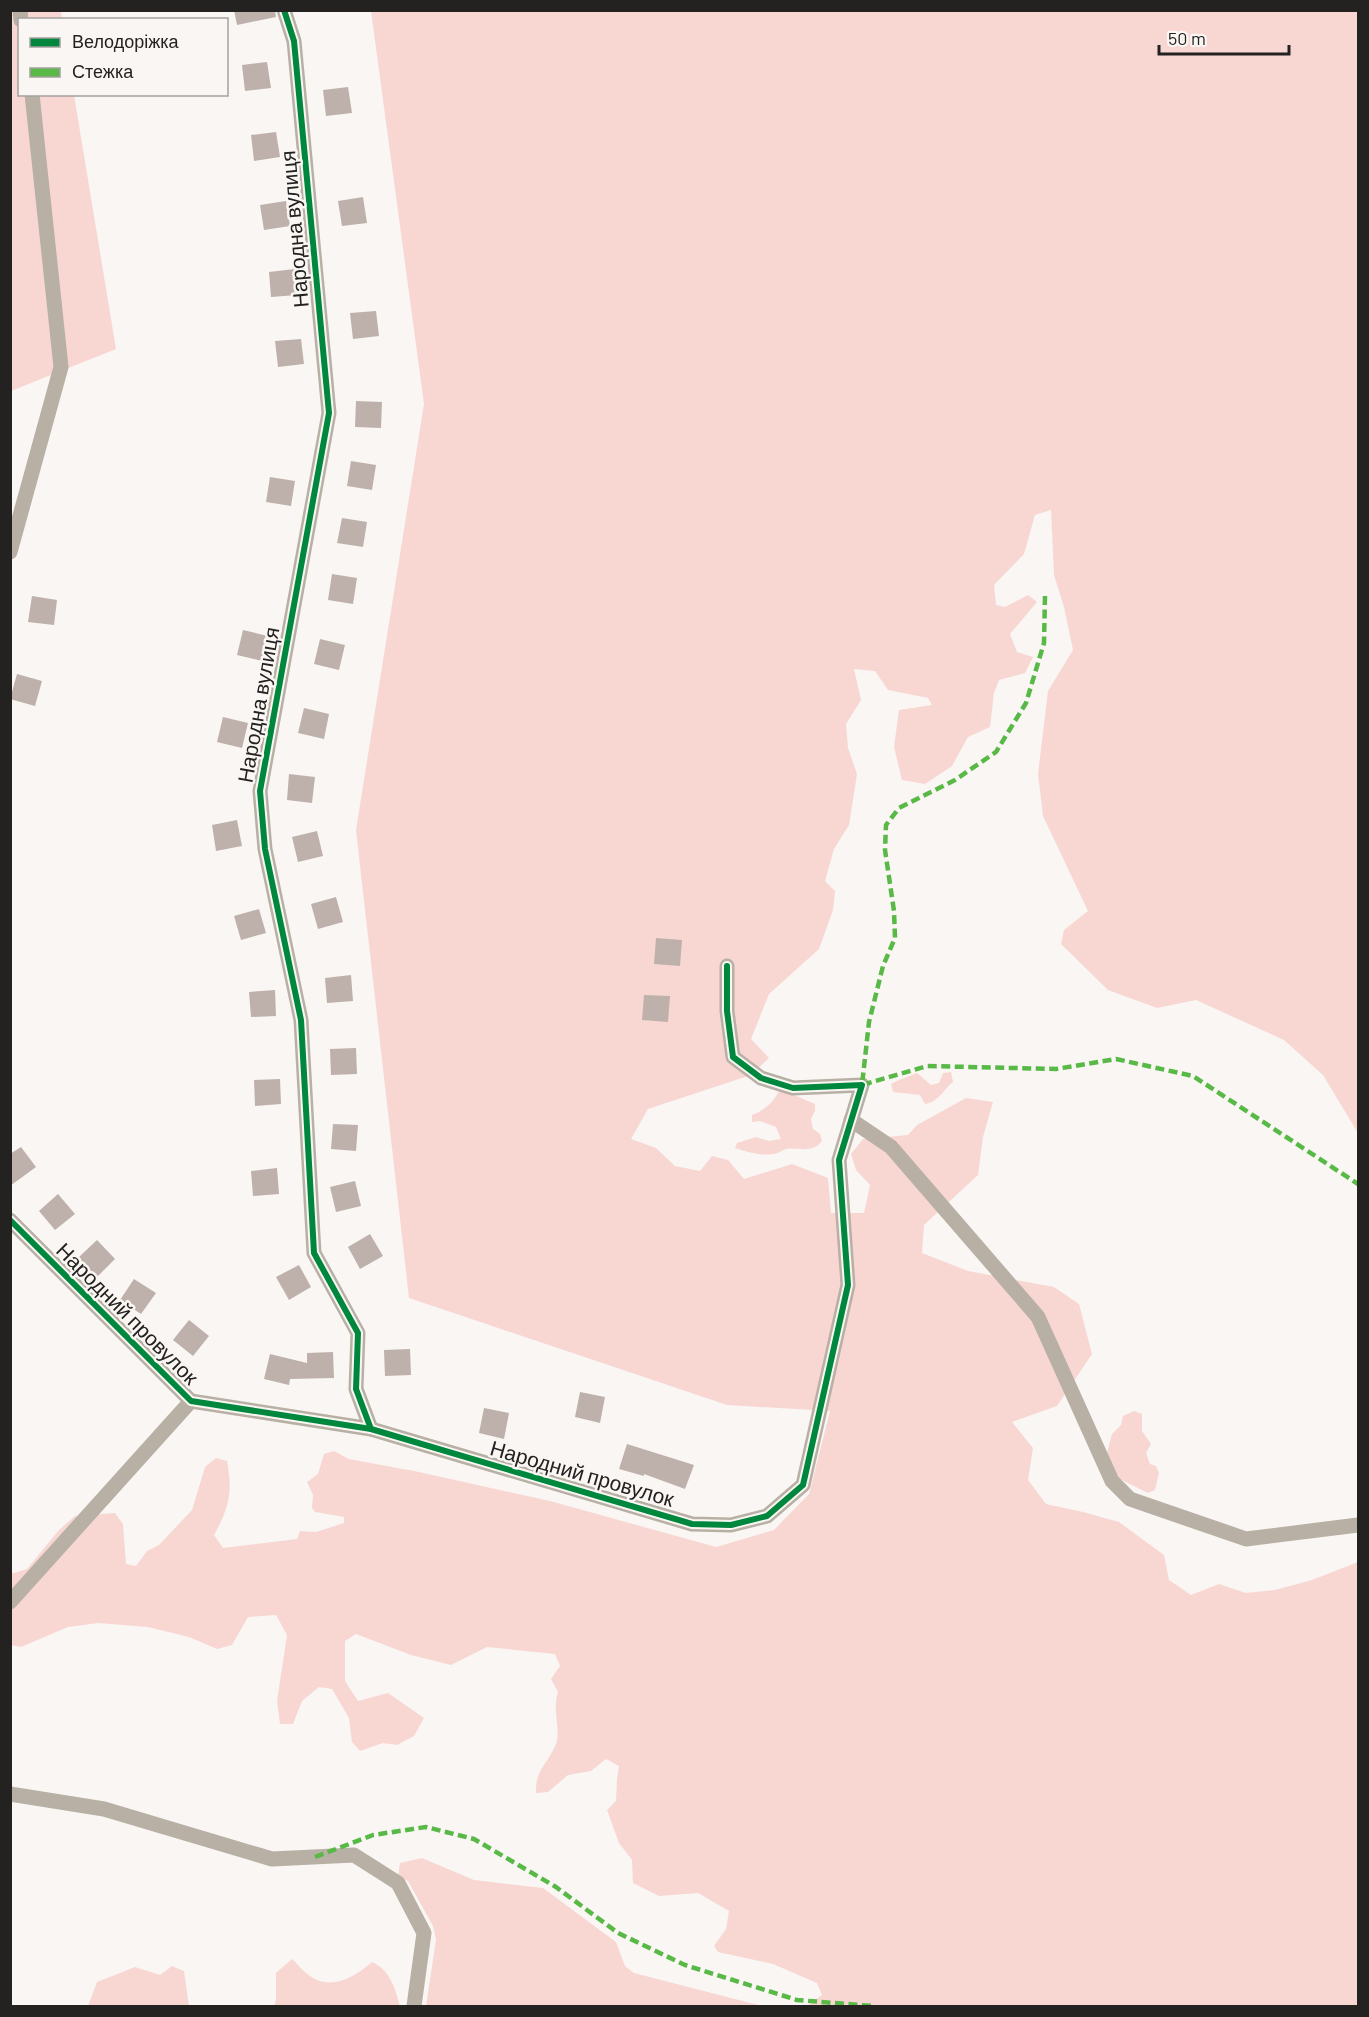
<svg xmlns="http://www.w3.org/2000/svg" width="1369" height="2017" font-family="Barlow,sans-serif">
<style>
.green{fill:#f8d7d3}
.building{fill:#beb1ab}
.lines{fill:none;stroke-linecap:round;stroke-linejoin:round}
.minor{stroke:#b8b0a4;stroke-width:15}
.quiet{stroke:#58b947;stroke-width:4.5;stroke-dasharray:9 4.5;stroke-linecap:butt}
.cycleway-casing{stroke:#faf6f3;stroke-width:10}
.cycleway{stroke:#00873e;stroke-width:6}
.labels{text-anchor:middle;stroke-width:5;stroke-linejoin:round;paint-order:stroke}
.street-label{font-size:21px;fill:#232221;stroke:#faf6f3}
</style>
<rect width="100%" height="100%" fill="#f9f6f4"/>
<g class="green">
<path d="M11 11H61L62 19 20 20V94L74 95 116 349 11 391Z"/>
<path d="M371 11H1358V1133L1323 1075 1284 1040 1196 1000 1157 1008 1108 990 1061 944 1064 930 1088 911 1043 816 1038 774 1048 691 1073 650 1064 607 1054 575 1051 510 1035 515 1024 554 994 585 996 605 1005 607 1028 595 1037 602 1010 634 1017 652 1033 657 1025 673 999 680 994 693 990 727 968 737 952 766 925 784 902 780 894 747 899 710 932 705 928 698 888 690 875 671 854 669 861 700 846 724 848 748 857 774 849 825 834 849 825 881 835 891 833 910 819 949 769 994 751 1039 769 1058 751 1075 648 1109 631 1139 656 1148 675 1166 700 1171 712 1156 728 1160 744 1179 792 1164 828 1178 831 1213H864L870 1185 856 1170 851 1154 863 1139 908 1135 917 1125 966 1098 993 1102 983 1137 978 1175 924 1225 922 1253 968 1271 1054 1287 1079 1304 1092 1354 1057 1406 1012 1422 1033 1448 1028 1480 1046 1504 1083 1512 1119 1522 1164 1555 1169 1580 1191 1595 1219 1584 1246 1593 1275 1590 1312 1580 1358 1562V2006H807L822 1995 817 1983 773 1964 718 1952 714 1946 726 1929 729 1911 698 1893 659 1896 633 1883 632 1860 619 1843 607 1810 616 1801 617 1779 619 1766 606 1759 591 1771 568 1775 548 1792 536 1793C535 1769 548 1764 556 1744 561 1731 552 1709 558 1692L551 1679 560 1666 555 1654 487 1647 451 1665 411 1655 356 1634 345 1641V1681L358 1701 388 1693 424 1718 414 1736 397 1745 383 1743 360 1751 352 1742 349 1718 332 1689 319 1687 302 1701 293 1724H280L277 1701 287 1635 276 1615 248 1617 232 1645 217 1649 189 1637 148 1627 98 1623 68 1627 21 1647 11 1645V1574L27 1569 59 1530 75 1516 115 1513 123 1524 126 1564 136 1566 147 1551 159 1545 192 1510 205 1467 216 1458 227 1461C233 1492 229 1508 214 1535L223 1548 297 1539 300 1531 316 1532 344 1523V1517L315 1512 312 1508 313 1495 307 1482 318 1474 324 1454 334 1451 349 1459 419 1472 550 1501 716 1547 774 1530 809 1494 830 1411 727 1405 409 1298 356 830 424 404Z"/>
<path d="M951 1072 953 1082C943 1090 939 1102 925 1104L920 1095 893 1092 891 1084 899 1080 917 1073 931 1085 939 1083 943 1073Z"/>
<path d="M780 1089 815 1104V1111L811 1119 813 1129 820 1134 822 1141C812 1154 799 1147 786 1149 782 1150 778 1154 773 1154 760 1156 747 1152 735 1148L737 1143 756 1137 769 1141 781 1139 776 1127 760 1121 752 1122V1115C765 1110 774 1102 780 1089Z"/>
<path d="M1134 1411 1142 1414V1431L1151 1444 1146 1453 1150 1464 1156 1466 1159 1473 1155 1490 1148 1493 1114 1476 1106 1457 1112 1434 1121 1425 1123 1416Z"/>
<path d="M422 1858 474 1880 543 1888 616 1942 625 1966 634 1973 762 2006H426L436 1940 433 1926 408 1881 398 1876 400 1863Z"/>
<path d="M292 1959C298 1964 303 1972 310 1976 331 1991 355 1977 372 1962 390 1970 395 1988 400 2006H274L276 2000V1973Z"/>
<path d="M172 1966 184 1971 189 2006H88L97 1982 135 1967 160 1975Z"/>
</g>
<g class="building">
<path d="M234 10H275L276 17 237 25Z"/>
<path d="M267 62 271 88 245 91 242 65Z"/>
<path d="M348 87 352 113 326 116 323 90Z"/>
<path d="M276 132 280 157 254 161 251 135Z"/>
<path d="M363 197 367 223 342 226 338 201Z"/>
<path d="M286 201 290 226 264 230 260 205Z"/>
<path d="M295 269 297 295 271 297 269 272Z"/>
<path d="M376 311 379 336 353 339 350 313Z"/>
<path d="M301 339 304 364 278 367 275 341Z"/>
<path d="M356 401 382 402 381 428 355 427Z"/>
<path d="M351 461 376 465 372 490 347 486Z"/>
<path d="M270 477 295 481 291 506 266 502Z"/>
<path d="M342 518 367 522 363 547 337 543Z"/>
<path d="M332 574 357 578 353 604 328 600Z"/>
<path d="M32 596 57 600 54 625 28 622Z"/>
<path d="M243 630 268 636 262 661 237 655Z"/>
<path d="M320 639 345 645 339 670 314 664Z"/>
<path d="M17 674 42 681 35 706 10 699Z"/>
<path d="M304 708 329 714 324 739 298 733Z"/>
<path d="M223 717 248 723 242 748 217 742Z"/>
<path d="M289 774 315 777 312 803 287 800Z"/>
<path d="M237 820 242 846 216 851 212 825Z"/>
<path d="M317 831 323 856 298 862 292 837Z"/>
<path d="M336 897 343 922 318 929 311 904Z"/>
<path d="M259 909 266 933 241 940 234 916Z"/>
<path d="M656 938 682 940 680 966 654 964Z"/>
<path d="M351 975 353 1001 327 1003 325 978Z"/>
<path d="M275 990 276 1016 251 1017 249 992Z"/>
<path d="M644 995 670 996 668 1022 642 1020Z"/>
<path d="M356 1048 357 1074 331 1075 330 1049Z"/>
<path d="M280 1079 281 1104 255 1106 254 1080Z"/>
<path d="M333 1124 358 1125 356 1151 331 1149Z"/>
<path d="M21 1147 36 1167 10 1186V1154Z"/>
<path d="M277 1168 279 1194 253 1196 251 1171Z"/>
<path d="M355 1181 361 1206 336 1212 330 1187Z"/>
<path d="M58 1194 75 1214 55 1230 39 1211Z"/>
<path d="M370 1234 383 1256 360 1269 348 1247Z"/>
<path d="M97 1240 115 1259 97 1277 78 1258Z"/>
<path d="M299 1265 311 1287 289 1300 276 1277Z"/>
<path d="M134 1279 156 1293 141 1314 120 1300Z"/>
<path d="M189 1320 209 1336 193 1356 173 1340Z"/>
<path d="M410 1349 411 1375 385 1376 384 1350Z"/>
<path d="M333 1352 334 1378 290 1379 289 1385 264 1379 270 1354 307 1363V1353Z"/>
<path d="M580 1392 605 1397 600 1423 575 1417Z"/>
<path d="M484 1408 509 1413 504 1439 479 1433Z"/>
<path d="M627 1444 694 1465 685 1489 644 1474V1476L619 1469Z"/>
</g>
<g class="lines">
<g class="minor">
<path d="M20 10 21 20"/>
<path d="M284 10 294 41 329 413 260 791 265 849 301 1020 314 1253 358 1333 356 1389 371 1429"/>
<path d="M10 552 61 367 32 94"/>
<path d="M851 1120 891 1147 1038 1317 1112 1481 1130 1499 1246 1539 1358 1525"/>
<path d="M10 1220 191 1401 371 1429 692 1524 731 1525 767 1516 803 1485 848 1285 839 1160 862 1085 793 1088 761 1078 733 1057 727 1011V966"/>
<path d="M10 1602 191 1401"/>
<path d="M10 1794 104 1809 272 1859 354 1855 398 1883 424 1933 414 2006"/>
</g>
<g class="quiet">
<path d="M1045 596 1044 643 1026 703 996 752 955 780 899 808 886 825 885 850 894 911 895 938 883 966 869 1022 862 1085 927 1066 1056 1069 1116 1059 1193 1076 1358 1184"/>
<path d="M315 1857 373 1835 426 1827 474 1839 556 1887 618 1933 685 1965 797 2000 873 2006"/>
</g>
<defs>
<g id="cycleway">
<path d="M284 10 294 41 329 413 260 791 265 849 301 1020 314 1253 358 1333 356 1389 371 1429"/>
<path d="M10 1220 191 1401 371 1429 692 1524 731 1525 767 1516 803 1485 848 1285 839 1160 862 1085 793 1088 761 1078 733 1057 727 1011V966"/>
</g>
</defs>
<use href="#cycleway" class="cycleway-casing"/>
<use href="#cycleway" class="cycleway"/>
</g>
<g class="labels">
<g class="street-label">
<text transform="translate(295 229) rotate(-95)" y="7">Народна вулиця</text>
<text transform="translate(259 705) rotate(-80)" y="7">Народна вулиця</text>
<text transform="translate(127 1314) rotate(45)" y="7">Народний провулок</text>
<text transform="translate(582 1474) rotate(16)" y="7">Народний провулок</text>
</g>
</g>
<rect width="1369" height="2017" fill="none" stroke="#232221" stroke-width="24"/>
<rect x="18" y="18" width="210" height="78" fill="#faf6f3" stroke="#a4a19f" stroke-width="1.5"/>
<rect x="30" y="38" width="30" height="9" fill="#00873e" stroke="#a4a19f" stroke-width="1.5"/>
<text x="72" y="48" font-size="18" fill="#232221">Велодоріжка</text>
<rect x="30" y="68" width="30" height="9" fill="#58b947" stroke="#a4a19f" stroke-width="1.5"/>
<text x="72" y="78" font-size="18" fill="#232221">Стежка</text>
<path d="M1159 45v9h130v-9" fill="none" stroke="#232221" stroke-width="3"/>
<text x="1168" y="45" font-size="18" fill="#232221" stroke="#faf6f3" stroke-width="4.5" paint-order="stroke">50 m</text>
</svg>
